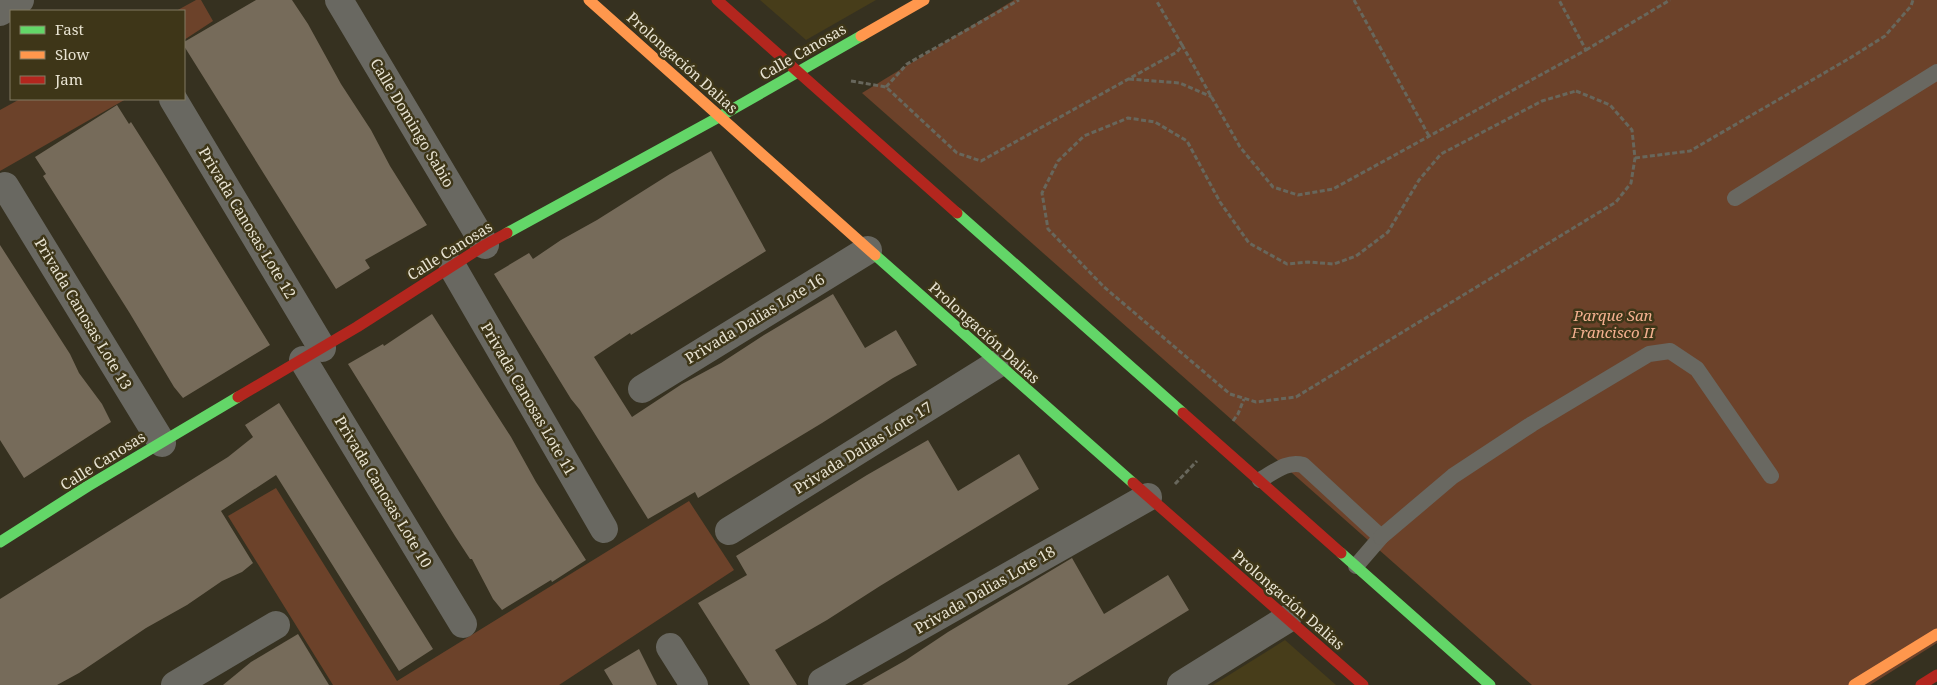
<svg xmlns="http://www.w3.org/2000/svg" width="1937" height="685" font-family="'Noto Serif',serif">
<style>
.built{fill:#473d1a}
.green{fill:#6c422a}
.building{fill:#766b5a}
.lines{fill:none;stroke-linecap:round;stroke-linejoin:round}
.path{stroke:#68675c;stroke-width:3;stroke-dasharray:5 2.5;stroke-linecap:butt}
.lane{stroke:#696861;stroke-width:16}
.street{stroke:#696861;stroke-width:28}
.fast{stroke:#63d668;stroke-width:11}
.slow{stroke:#ff974d;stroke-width:11}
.jam{stroke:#b3261e;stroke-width:11}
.labels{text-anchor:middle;stroke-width:5;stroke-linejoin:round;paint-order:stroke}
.street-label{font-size:15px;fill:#e8e3d2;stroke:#3e3618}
.park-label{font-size:15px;font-style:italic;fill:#f4b190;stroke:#3e3618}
</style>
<rect width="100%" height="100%" fill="#363120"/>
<g class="built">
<path d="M760 0H876L806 40Z"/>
<path d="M1285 640 1336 685H1213Z"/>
</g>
<g class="green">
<path d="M196 0H201L213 21 184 40V11H176Z"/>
<path d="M1014 0H1937V643L1870 685H1532L862 93Z"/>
<path d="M20 99H126L0 171V110Z"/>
<path d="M276 488 397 681 689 501 734 570 559 685H333L228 516Z"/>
</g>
<g class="building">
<path d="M256 0H292L308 24 341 84 371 130 390 166 427 225 365 260 370 268 336 289 184 46V42Z"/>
<path d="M117 105 129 124 131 122 159 166 270 345 183 398 174 387 129 312 43 176 46 174 35 157Z"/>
<path d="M711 151 766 251 631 335 630 333 594 357 632 417 682 384 721 363 764 335 833 294 865 348 896 330 917 365 893 378 822 423 698 498 695 492 648 519 580 410 571 399 494 274 529 253 533 259 561 240 597 220 670 174Z"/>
<path d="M0 245 70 354 79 373 102 404 111 422 24 478 0 440Z"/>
<path d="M432 314 511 437 536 482 586 560 552 582 551 580 502 610 493 599 472 559H470L455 536 348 364 383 344 384 346Z"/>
<path d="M279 403 433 649 399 671 276 475 221 511 253 563 242 572 222 581 187 605 146 628 79 673 57 685H0V599L228 457 253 437 245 425Z"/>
<path d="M928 440 958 491 1019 454 1039 489 880 586 827 620 775 650 797 685H750L698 603 747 575 736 556 867 475Z"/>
<path d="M1072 558 1104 614 1168 575 1189 610 1067 685H862L906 660 948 632Z"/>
<path d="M298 634 329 685H223L251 662Z"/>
<path d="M639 649 657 685H613L604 670Z"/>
</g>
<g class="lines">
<g class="path">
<path d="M1354 0 1429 136"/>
<path d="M1182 45 1240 147 1273 187 1298 195 1333 189 1586 50 1559 0"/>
<path d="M1586 50 1670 0"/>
<path d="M1129 79 1180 83 1212 97"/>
<path d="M851 81 886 87 957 153 981 161 1177 52 1182 45 1156 0"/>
<path d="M886 87 907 64 1019 0"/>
<path d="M1576 91 1610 105 1632 130 1635 158 1631 183 1616 202 1296 397 1256 402 1230 394 1104 287 1048 229 1042 193 1058 161 1084 136 1128 118 1155 122 1187 141 1220 202 1249 243 1287 264 1308 262 1334 264 1356 256 1388 232 1419 180 1441 154 1542 101Z"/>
<path d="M1635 158 1690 151 1850 58 1885 36 1911 6 1913 0"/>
<path d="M1233 421 1238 414 1244 399"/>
<path d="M1175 484 1197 461"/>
</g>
<g class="lane">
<path d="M1735 198 1937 72"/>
<path d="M1260 480C1273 473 1287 460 1303 465L1381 537 1356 566"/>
<path d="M1381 537 1453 476 1532 424 1649 354 1670 351 1697 369 1771 476"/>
</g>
<g class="street">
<path d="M339 0 485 245"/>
<path d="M0 12 20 0"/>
<path d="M173 99 322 348"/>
<path d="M5 186 162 443"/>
<path d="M453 268 604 529"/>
<path d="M303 360 463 624"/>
<path d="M642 389 868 250"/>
<path d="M729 531 997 364"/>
<path d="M670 647 694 685"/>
<path d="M822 682 1148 497"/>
<path d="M175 685 276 625"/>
<path d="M1181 685 1287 619"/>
</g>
<g class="fast">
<path d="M957 213 1183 413"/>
<path d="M507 233 719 117 861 36"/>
<path d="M875 255 1133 483"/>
<path d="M0 542 88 486 238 397"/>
<path d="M1341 553 1490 685"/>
</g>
<g class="slow">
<path d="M589 0 875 255"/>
<path d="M861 36 924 0"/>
<path d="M1854 685 1937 634"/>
</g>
<g class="jam">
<path d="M717 0 957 213"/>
<path d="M238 397 357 327 485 245 507 233"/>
<path d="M1183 413 1341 553"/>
<path d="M1133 483 1363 685"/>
<path d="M1921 685 1937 675"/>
</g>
</g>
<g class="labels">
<g class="street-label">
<text transform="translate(803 52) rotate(-30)" y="5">Calle Canosas</text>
<text transform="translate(682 63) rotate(42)" y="5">Prolongación Dalias</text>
<text transform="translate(412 123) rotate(59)" y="5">Calle Domingo Sabio</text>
<text transform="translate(247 223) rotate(59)" y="5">Privada Canosas Lote 12</text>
<text transform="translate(450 251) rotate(-32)" y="5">Calle Canosas</text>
<text transform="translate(83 314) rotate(59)" y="5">Privada Canosas Lote 13</text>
<text transform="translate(755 319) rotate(-31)" y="5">Privada Dalias Lote 16</text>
<text transform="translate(984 333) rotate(42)" y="5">Prolongación Dalias</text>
<text transform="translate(528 399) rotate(60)" y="5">Privada Canosas Lote 11</text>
<text transform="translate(863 448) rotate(-32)" y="5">Privada Dalias Lote 17</text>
<text transform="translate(103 461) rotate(-32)" y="5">Calle Canosas</text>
<text transform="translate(383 492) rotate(59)" y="5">Privada Canosas Lote 10</text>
<text transform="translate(985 590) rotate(-30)" y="5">Privada Dalias Lote 18</text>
<text transform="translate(1288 600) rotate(41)" y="5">Prolongación Dalias</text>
</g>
<g class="park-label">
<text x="1613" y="321">Parque San<tspan x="1613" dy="17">Francisco II</tspan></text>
</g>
</g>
<rect x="10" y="10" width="175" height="90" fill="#3e3618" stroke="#827b62"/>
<rect x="20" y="26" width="25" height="8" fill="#63d668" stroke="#827b62"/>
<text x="55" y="35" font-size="15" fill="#e8e3d2">Fast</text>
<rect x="20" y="51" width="25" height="8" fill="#ff974d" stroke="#827b62"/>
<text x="55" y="60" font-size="15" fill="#e8e3d2">Slow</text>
<rect x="20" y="76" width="25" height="8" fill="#b3261e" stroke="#827b62"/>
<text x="55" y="85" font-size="15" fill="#e8e3d2">Jam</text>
</svg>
